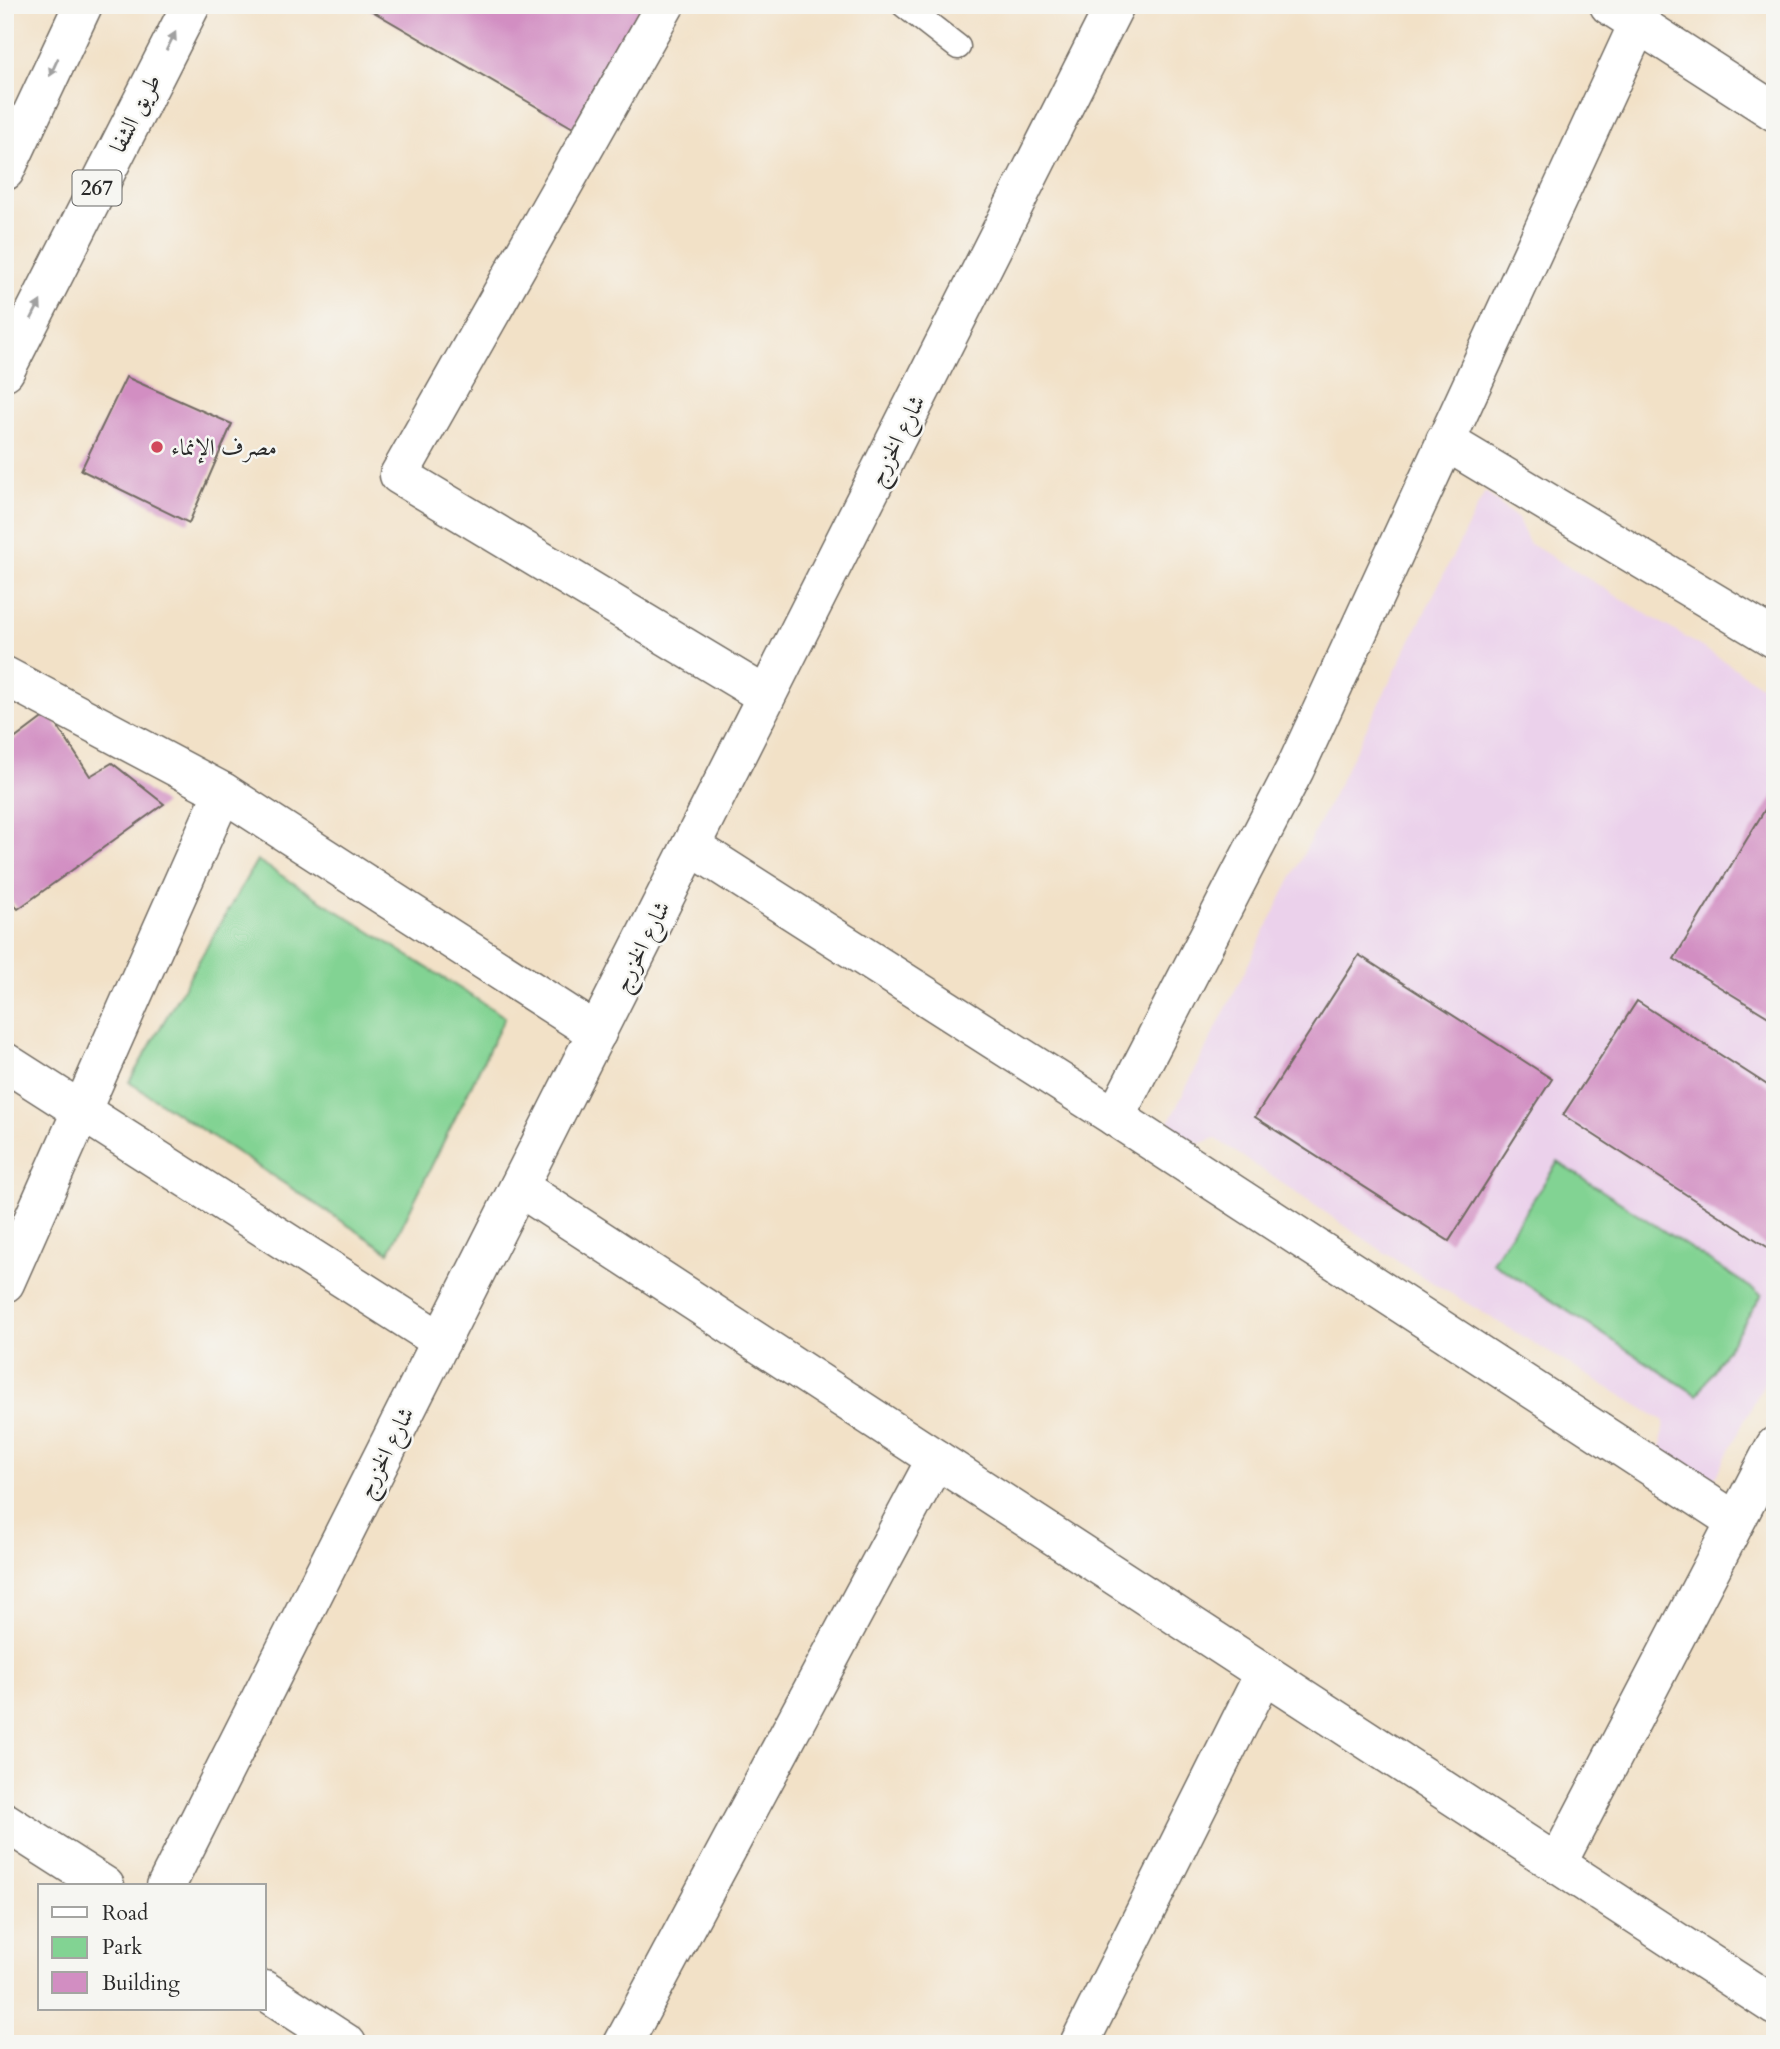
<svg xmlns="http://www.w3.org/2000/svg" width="1780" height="2049" font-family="Cardo,Amiri,serif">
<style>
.built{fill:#ebd1eb}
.green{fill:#82d393;stroke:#567f5f;stroke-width:2}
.building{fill:#d28ec2}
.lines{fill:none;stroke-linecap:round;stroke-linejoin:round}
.lane-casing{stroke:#716b62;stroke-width:27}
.street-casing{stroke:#716b62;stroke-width:41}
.primary-casing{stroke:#716b62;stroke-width:41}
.lane{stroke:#fff;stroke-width:24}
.street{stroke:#fff;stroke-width:38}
.primary{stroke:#fff;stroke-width:38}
.oneway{fill:#a0a0a0}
.poi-dot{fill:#d1495b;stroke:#f6f6f2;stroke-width:2.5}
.labels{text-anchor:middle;stroke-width:5;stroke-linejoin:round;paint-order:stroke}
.shield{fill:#f6f6f2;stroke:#686867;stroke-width:2}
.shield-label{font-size:21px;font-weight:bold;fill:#2b2b2b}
.street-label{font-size:23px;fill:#2b2b2b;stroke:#f6f6f2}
.poi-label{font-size:23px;fill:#2b2b2b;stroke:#f6f6f2;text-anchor:start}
</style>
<rect width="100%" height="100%" fill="#f6f6f2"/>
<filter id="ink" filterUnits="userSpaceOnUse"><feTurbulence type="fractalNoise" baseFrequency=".0143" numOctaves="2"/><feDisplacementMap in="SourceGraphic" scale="14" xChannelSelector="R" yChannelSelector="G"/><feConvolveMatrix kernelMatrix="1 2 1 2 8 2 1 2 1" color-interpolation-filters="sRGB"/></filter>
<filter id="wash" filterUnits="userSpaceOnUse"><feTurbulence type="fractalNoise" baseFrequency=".00686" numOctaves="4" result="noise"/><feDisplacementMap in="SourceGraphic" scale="28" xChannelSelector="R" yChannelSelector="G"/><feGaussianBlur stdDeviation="1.57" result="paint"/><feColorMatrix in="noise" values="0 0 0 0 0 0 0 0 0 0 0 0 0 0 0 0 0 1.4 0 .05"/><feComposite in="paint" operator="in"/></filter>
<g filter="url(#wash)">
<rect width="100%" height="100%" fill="#f2e1c7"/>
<path class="built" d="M1485 492 1518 519 1529 543 1718 657 1775 695V1362L1710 1487 1660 1453 1664 1421 1403 1265 1215 1138 1199 1144 1166 1128Z"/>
<g class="green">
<path d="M257 860 505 1017 389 1252 129 1082Z"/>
<path d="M1558 1162 1762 1295 1697 1395 1492 1262Z"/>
</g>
<g id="blocks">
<g class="building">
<path d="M362 5H643L573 128Z"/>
<path d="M126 377 232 424 189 523 81 470Z"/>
<path d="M49 713 90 776 112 763 164 804 18 909 5 894V746Z"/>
<path d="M1775 793V1021L1674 959Z"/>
<path d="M1359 955 1552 1079 1449 1241 1255 1117Z"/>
<path d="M1637 1001 1775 1090V1252L1563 1115Z"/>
</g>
</g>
</g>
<g filter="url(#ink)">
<use href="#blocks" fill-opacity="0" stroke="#716b62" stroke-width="2"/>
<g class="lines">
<defs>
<path id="lane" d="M904 5 958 47"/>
<g id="street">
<path d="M665 5 399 475 766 696"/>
<path d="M1609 5 1775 112"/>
<path d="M1445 441 1775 639"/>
<path d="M5 676 223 792"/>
<path d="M691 846 1115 1117 1735 1521"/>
<path d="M5 1062 441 1341"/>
<path d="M1115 1117 1295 769 1638 24"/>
<path d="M519 1187 1775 2006"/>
<path d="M5 1283 223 792 597 1033"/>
<path d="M5 1822 105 1886"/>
<path d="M1557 1864 1775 1446"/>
<path d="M166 1886 1115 5"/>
<path d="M264 1990 347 2044"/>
<path d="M623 2044 936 1459"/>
<path d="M1079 2044 1264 1674"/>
</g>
<g id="primary">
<path d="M5 171 83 5"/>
<path d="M5 371 191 5"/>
</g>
</defs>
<use href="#lane" class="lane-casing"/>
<use href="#street" class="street-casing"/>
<use href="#primary" class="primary-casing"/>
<use href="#lane" class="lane"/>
<use href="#street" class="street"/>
<use href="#primary" class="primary"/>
</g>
<defs><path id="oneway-solid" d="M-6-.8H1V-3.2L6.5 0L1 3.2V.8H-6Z" transform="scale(1.75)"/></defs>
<g class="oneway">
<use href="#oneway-solid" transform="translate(171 41) rotate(-63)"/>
<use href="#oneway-solid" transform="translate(54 67) rotate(115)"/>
<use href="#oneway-solid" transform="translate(36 310) rotate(-63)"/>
</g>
</g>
<circle class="poi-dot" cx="157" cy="447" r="7"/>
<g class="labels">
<rect class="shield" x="72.5" y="170.5" width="49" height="35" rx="5"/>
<g class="shield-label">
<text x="97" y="195">267</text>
</g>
<g class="street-label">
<text transform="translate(135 113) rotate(-63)" y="8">طريق الشفا</text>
<text transform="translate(896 440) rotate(-63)" y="8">شارع الخزرج</text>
<text transform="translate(641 946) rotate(-63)" y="8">شارع الخزرج</text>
<text transform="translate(385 1452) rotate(-63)" y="8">شارع الخزرج</text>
</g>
<g class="poi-label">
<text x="171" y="455">مصرف الإنماء</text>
</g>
</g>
<rect width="1780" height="2049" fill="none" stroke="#f6f6f2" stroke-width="28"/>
<rect x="38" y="1884" width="228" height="126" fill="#f6f6f2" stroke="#a5a5a2" stroke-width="2"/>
<rect x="52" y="1907" width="35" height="10" fill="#ffffff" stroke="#a5a5a2" stroke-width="2"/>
<text x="102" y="1920" font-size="21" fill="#2b2b2b">Road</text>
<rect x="52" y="1937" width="35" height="21" fill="#82d393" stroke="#a5a5a2" stroke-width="2"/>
<text x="102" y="1954" font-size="21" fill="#2b2b2b">Park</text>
<rect x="52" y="1972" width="35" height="21" fill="#d28ec2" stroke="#a5a5a2" stroke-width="2"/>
<text x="102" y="1990" font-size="21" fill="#2b2b2b">Building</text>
</svg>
